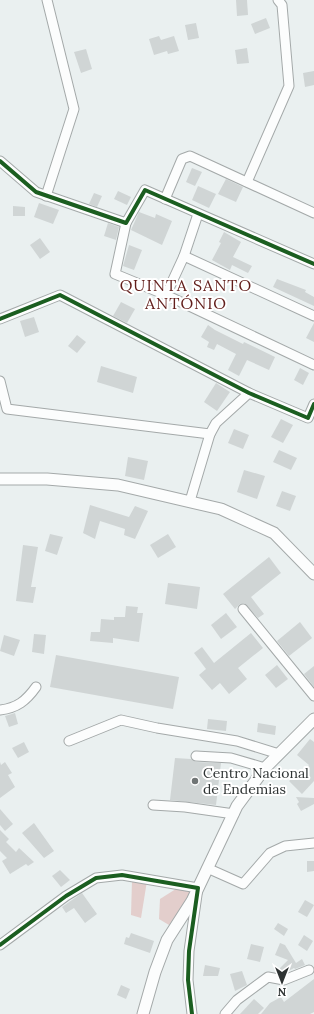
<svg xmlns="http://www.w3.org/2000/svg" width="314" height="1014" font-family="Lora,serif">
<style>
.green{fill:#e3cecc}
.building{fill:#d0d5d5}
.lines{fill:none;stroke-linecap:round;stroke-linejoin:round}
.minor-casing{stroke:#a4a9a9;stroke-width:11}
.tertiary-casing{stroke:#a4a9a9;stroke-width:13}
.minor{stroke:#fcfdfd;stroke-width:9}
.tertiary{stroke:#fcfdfd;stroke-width:11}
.cycleway-casing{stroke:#fff;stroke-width:6}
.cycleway{stroke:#1b5e20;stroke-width:4}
.poi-dot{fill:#707575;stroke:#fff;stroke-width:1.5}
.labels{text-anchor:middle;stroke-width:4;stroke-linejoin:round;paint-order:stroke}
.poi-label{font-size:14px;fill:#2e3333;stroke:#fff;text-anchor:start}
.quarter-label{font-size:16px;letter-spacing:1px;fill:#611d1a;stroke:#fff}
</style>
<rect width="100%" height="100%" fill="#eaf0f0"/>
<g class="green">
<path d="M132 880 147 881 141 918 131 915Z"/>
<path d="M179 887 193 891 169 925 159 919 160 899Z"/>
</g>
<g class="building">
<path d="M236 0H247L248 15 237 16Z"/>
<path d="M266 18 270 28 255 34 251 24Z"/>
<path d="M196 23 199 38 188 40 185 25Z"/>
<path d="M159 36 161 40 174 36 179 51 168 54 167 51 154 55 149 39Z"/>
<path d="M247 48 249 63 237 64 235 50Z"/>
<path d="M86 49 92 69 81 73 74 52Z"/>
<path d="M314 71V85L305 87 303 73Z"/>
<path d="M192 168 202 172 195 186 186 182Z"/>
<path d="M226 179 243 187 236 202 218 194Z"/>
<path d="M198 186 216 194 209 208 192 200Z"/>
<path d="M118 191 131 197 127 205 114 199Z"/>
<path d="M94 193 102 196 97 207 89 204Z"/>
<path d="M39 203 59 210 53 224 34 217Z"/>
<path d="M13 206 25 207V216H13Z"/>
<path d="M139 212 155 218 156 214 172 221 162 245 131 230Z"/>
<path d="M108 223 119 227 116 240 104 236Z"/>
<path d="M224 232 241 242 233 257 252 266 248 273 232 265 230 270 212 260 221 243 219 242Z"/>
<path d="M40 238 50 252 40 259 30 245Z"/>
<path d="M129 245 142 250 134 270 123 266Z"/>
<path d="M277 279 306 290 305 292 314 297V306L273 287Z"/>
<path d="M121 302 135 309 127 323 113 316Z"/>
<path d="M34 317 39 332 25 337 20 321Z"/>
<path d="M314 323V342L306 338Z"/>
<path d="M208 325 215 330 243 344 244 342 275 357 269 370 247 360 239 376 228 370 236 354 217 344 214 350 207 347 209 342 201 337Z"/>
<path d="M77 335 86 342 77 353 68 346Z"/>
<path d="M101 366 137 377 133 393 97 382Z"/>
<path d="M300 368 309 373 303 385 294 380Z"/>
<path d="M216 383 230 392 217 411 204 402Z"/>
<path d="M281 419 293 425 283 443 271 437Z"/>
<path d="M234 429 249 435 243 449 228 443Z"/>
<path d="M279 450 297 458 291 470 273 462Z"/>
<path d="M128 457 148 461 144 480 125 476Z"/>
<path d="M244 470 265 476 257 499 237 492Z"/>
<path d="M282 491 296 496 290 511 276 506Z"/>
<path d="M90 505 129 517 135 506 148 511 135 539 124 535 125 529 100 521 95 539 83 533Z"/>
<path d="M50 534 63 537 57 555 45 551Z"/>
<path d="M168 534 176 547 158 558 150 545Z"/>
<path d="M23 545 38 547 31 587H36L33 603 16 601Z"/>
<path d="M269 557 281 573 251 597 264 614 258 618 244 603 240 604 235 609 223 594Z"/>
<path d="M168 583 200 587 197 609 165 604Z"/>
<path d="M126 606 138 607 137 613H143L139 642 113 638V643L90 641 91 632H100L101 619 114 620V617H125Z"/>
<path d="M226 613 237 627 221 639 211 625Z"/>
<path d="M300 622 312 638 289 656 277 641Z"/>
<path d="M251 633 263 648 238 668 247 679 229 694 220 683 212 690 199 675 206 669 194 653 202 647 214 663Z"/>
<path d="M34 634 46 635 44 654 32 652Z"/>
<path d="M4 635 20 640 14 656 0 651Z"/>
<path d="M56 655 179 677 173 709 50 687Z"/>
<path d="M277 665 288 679 276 688 265 675Z"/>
<path d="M314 666V687L304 674Z"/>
<path d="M15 713 18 724 9 727 5 716Z"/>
<path d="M208 719 227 721 226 731 207 729Z"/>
<path d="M258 723 276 726 275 735 257 732Z"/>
<path d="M310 739 314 742V781L302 794 289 781 295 776 297 778 309 765 297 755Z"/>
<path d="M24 742 29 752 18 758 12 748Z"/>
<path d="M175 758 191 759 196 762 221 763 216 805 170 800Z"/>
<path d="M0 762 1 765 5 762 12 773 8 775 15 787 0 798Z"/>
<path d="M296 797 314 798V804L301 811 297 804 299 802Z"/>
<path d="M0 809 13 824 5 831 0 825Z"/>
<path d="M34 823 54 851 44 858 22 833Z"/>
<path d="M0 830 9 839 6 842 16 852 19 848 34 862 28 866 26 864 10 874 2 861 7 858 0 851Z"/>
<path d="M307 861H314V871L307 872Z"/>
<path d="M60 870 70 880 61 887 52 876Z"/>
<path d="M82 893 97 914 85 923 74 908 66 913 62 907Z"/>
<path d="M305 900 314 905 307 917 298 912Z"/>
<path d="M278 923 288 929 284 936 274 929Z"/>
<path d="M131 933 154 941 150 953 124 944 126 937 129 938Z"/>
<path d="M304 935 313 941 307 951 298 945Z"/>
<path d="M280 943 285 945 296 963 302 959 305 965 295 969 294 968 283 974 279 973 277 971 288 960 275 955Z"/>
<path d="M251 944 264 947 260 962 247 959Z"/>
<path d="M205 965 220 968 218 976H203Z"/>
<path d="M242 971 247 985 235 991 230 974Z"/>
<path d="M314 979V1012L310 1014H261L270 1003 281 997 284 1002Z"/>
<path d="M121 985 130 989 126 999 117 995Z"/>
<path d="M254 999 264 1008 258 1014H240Z"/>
</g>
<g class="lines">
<defs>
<g id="minor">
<path d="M0 161 36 192 126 223 145 190 314 264"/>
<path d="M247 182 289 86 282 5 278 0"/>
<path d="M46 196 74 109 47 0"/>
<path d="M165 199 182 159 190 156 314 213"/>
<path d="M126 223 115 274 166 295 314 365"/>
<path d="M184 256 198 214"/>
<path d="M166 295 184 256 314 316"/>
<path d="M0 319 60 295 249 393 308 418 314 404"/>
<path d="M0 381 7 409 210 434"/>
<path d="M190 501 210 434 216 423 249 393"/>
<path d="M243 609 314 696"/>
<path d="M0 710C17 708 26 701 36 687"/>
<path d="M69 741 121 720 157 728 237 741 279 754"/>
<path d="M196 756 231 758 265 768"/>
<path d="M153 805 185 807 234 814"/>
<path d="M207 868 243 884 270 853 285 846 314 843"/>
<path d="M0 945 66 896 96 878 122 875 198 888 189 951 188 980 192 1014"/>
<path d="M225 1014 237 1000 268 977 284 980 309 970"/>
</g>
<g id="tertiary">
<path d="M0 479H47L118 485 221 509 274 533 314 574"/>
<path d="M143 1014 155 972 167 940 192 901 237 806 265 768 314 719"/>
</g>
</defs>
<use href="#minor" class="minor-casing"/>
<use href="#tertiary" class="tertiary-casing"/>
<use href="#minor" class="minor"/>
<use href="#tertiary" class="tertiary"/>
<defs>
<g id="cycleway">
<path d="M0 161 36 192 126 223 145 190 314 264"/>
<path d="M0 319 60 295 249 393 308 418 314 404"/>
<path d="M0 945 66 896 96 878 122 875 198 888 189 951 188 980 192 1014"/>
</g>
</defs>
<use href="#cycleway" class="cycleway-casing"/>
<use href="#cycleway" class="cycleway"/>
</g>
<circle class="poi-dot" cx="195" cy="781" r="4"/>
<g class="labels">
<g class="poi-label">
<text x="203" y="778">Centro Nacional<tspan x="203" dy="16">de Endemias</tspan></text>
</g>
<g class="quarter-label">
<text x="186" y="291">QUINTA SANTO<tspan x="186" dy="18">ANTÓNIO</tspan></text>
</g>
</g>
<g transform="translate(282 982) rotate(180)" stroke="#ffffff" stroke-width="3" paint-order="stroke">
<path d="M0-3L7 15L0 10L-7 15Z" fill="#2e3333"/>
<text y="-6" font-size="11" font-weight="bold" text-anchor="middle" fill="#2e3333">N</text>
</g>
</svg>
